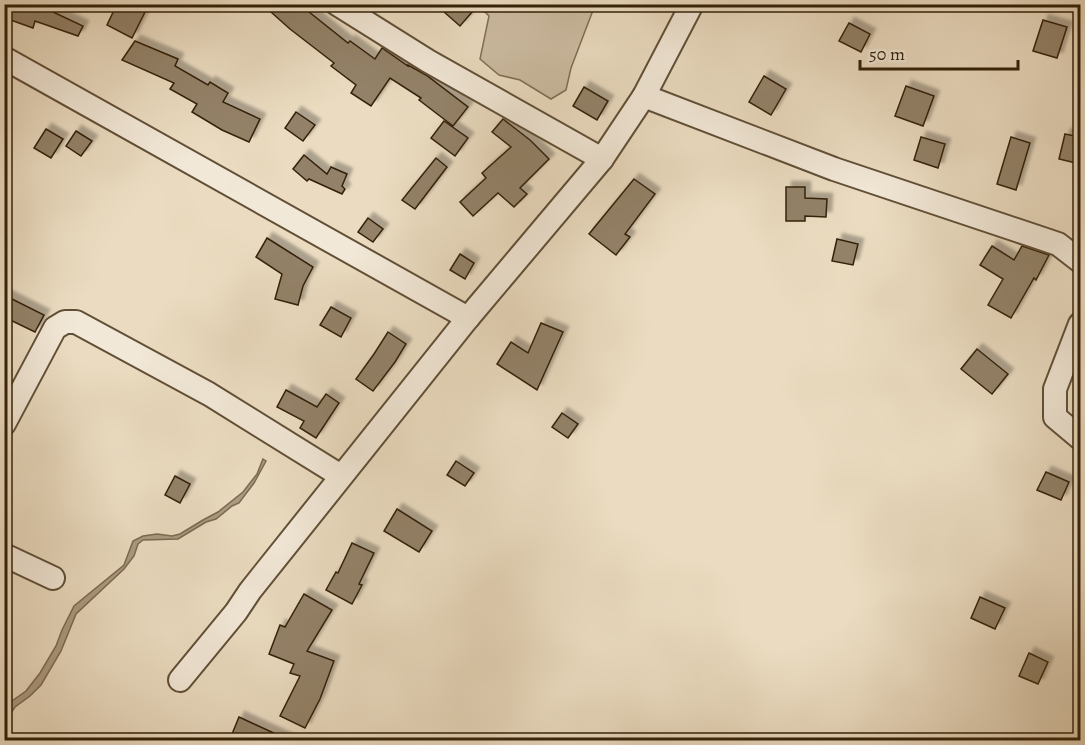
<svg xmlns="http://www.w3.org/2000/svg" width="1085" height="745" font-family="Alegreya,serif">
<style>
.green{fill:#ccbca2;stroke:#806e56;stroke-width:1.5}
.water{fill:#ac9c82;stroke:#7c6a52;stroke-width:1.5}
.building{fill:#938269;stroke:#332009;stroke-width:1.5;filter:url(#shadow)}
.lines{fill:none;stroke-linecap:round;stroke-linejoin:round}
.minor-casing{stroke:#614f37;stroke-width:26}
.minor{stroke:#f2e8d7;stroke-width:22}
</style>
<defs>
<filter id="shadow"><feDropShadow dx="5.5" dy="-5.5" stdDeviation="1.5" flood-color="#0004"/></filter>
</defs>
<rect width="100%" height="100%" fill="#ebdcc1"/>
<filter id="stains"><feTurbulence type="fractalNoise" baseFrequency=".00333" numOctaves="4"/><feColorMatrix values="0 0 0 0 .2 0 0 0 0 .09 0 0 0 0 .02 0 0 0 .5 -.17"/></filter>
<radialGradient id="worn" r=".72"><stop offset=".6" stop-color="#630" stop-opacity="0"/><stop offset="1" stop-color="#630" stop-opacity=".3"/></radialGradient>
<path class="green" d="M478 5H595L571 68 566 90 551 99 520 80 499 75 480 59 489 16Z"/>
<path class="water" d="M263 459 266 461 254 483 239 503 232 506 216 519 206 522 178 539 143 540 138 544 134 556 124 569 76 614 61 651 41 685 30 696 15 707 5 722V711L12 701 26 691 40 673 56 646 62 630 74 606 124 565 133 541 143 536 157 534 172 536 180 534 203 520 218 512 243 492 257 474Z"/>
<g class="building">
<path d="M4 4H53L51 11 83 26 78 36 35 21 33 28 5 18 8 11 4 10Z"/>
<path d="M117 4H149L132 38 107 25Z"/>
<path d="M262 4H299L348 43 350 41 375 59 382 48 408 66V65L426 75 468 107 453 126 419 100 421 98 390 78 371 106 351 93 356 85 331 66 334 63 290 29Z"/>
<path d="M435 4H479L460 26Z"/>
<path d="M1043 20 1067 27 1057 58 1033 51Z"/>
<path d="M849 23 870 34 861 52 839 41Z"/>
<path d="M135 41 178 59 175 66 208 85 210 82 228 93 223 102 260 119 249 142 222 130 192 112 197 104 170 89 174 83 122 60Z"/>
<path d="M764 76 786 89 771 115 749 102Z"/>
<path d="M906 86 934 96 923 126 895 116Z"/>
<path d="M584 87 608 101 597 120 573 106Z"/>
<path d="M296 112 315 125 303 141 285 128Z"/>
<path d="M503 119 530 140 549 159 520 188 527 194 514 207 498 193 473 216 460 202 486 178 482 173 511 147 492 132Z"/>
<path d="M444 121 468 138 455 156 431 138Z"/>
<path d="M46 129 63 139 51 158 34 148Z"/>
<path d="M76 131 92 141 81 156 66 146Z"/>
<path d="M1065 134 1080 137V164L1059 159Z"/>
<path d="M921 137 945 144 938 168 914 160Z"/>
<path d="M1011 137 1030 143 1016 190 997 184Z"/>
<path d="M304 155 327 174 331 167 347 174 342 186 345 189 342 194 309 179 307 181 293 169Z"/>
<path d="M436 158 447 167 415 209 402 200Z"/>
<path d="M634 179 655 194 625 234 630 237 616 255 589 234Z"/>
<path d="M786 187H805V198L827 199 826 217 805 216V221H786Z"/>
<path d="M368 218 383 229 373 242 358 232Z"/>
<path d="M267 238 313 267 303 286 298 305 275 299 282 274 256 257Z"/>
<path d="M837 239 858 244 853 265 832 261Z"/>
<path d="M992 246 1014 260 1022 246 1049 255 1036 280 1034 278 1011 318 988 305 1003 279 980 265Z"/>
<path d="M460 254 474 263 465 279 450 270Z"/>
<path d="M4 295 44 315 35 332 4 317Z"/>
<path d="M331 307 351 318 341 337 320 325Z"/>
<path d="M541 323 563 332 537 390 497 364 511 342 528 353Z"/>
<path d="M388 332 406 344 395 362 373 391 356 379 374 354Z"/>
<path d="M977 349 1008 374 992 394 961 369Z"/>
<path d="M286 390 317 407 326 394 339 403 316 438 300 428 304 421 277 407Z"/>
<path d="M562 413 578 424 568 438 552 427Z"/>
<path d="M456 461 474 473 465 486 447 475Z"/>
<path d="M1046 472 1069 482 1061 500 1037 490Z"/>
<path d="M175 476 190 484 180 503 165 495Z"/>
<path d="M397 509 432 531 419 552 384 531Z"/>
<path d="M352 543 374 553 359 584 362 585 352 604 326 590 336 572 338 573Z"/>
<path d="M304 594 332 610 307 651 334 661 320 699 305 728 280 716 300 676 290 673 294 664 269 654 280 625 285 627Z"/>
<path d="M980 597 1005 608 995 629 971 618Z"/>
<path d="M1029 653 1048 662 1038 684 1019 676Z"/>
<path d="M239 717 291 741H247L232 734Z"/>
</g>
<g class="lines">
<defs>
<g id="minor">
<path d="M337 4 428 61 602 159"/>
<path d="M4 58 468 318"/>
<path d="M644 96 834 169 1058 244 1080 261"/>
<path d="M1080 324 1055 389V417L1080 438"/>
<path d="M4 424 55 328 65 322H76L209 394 341 476"/>
<path d="M4 555 53 578"/>
<path d="M180 680 236 612 250 591 468 318 602 159 644 96 692 4"/>
</g>
</defs>
<use href="#minor" class="minor-casing"/>
<use href="#minor" class="minor"/>
</g>
<rect width="1085" height="745" fill="none" stroke="#ebdcc1" stroke-width="24"/>
<rect x="6" y="6" width="1073" height="733" fill="none" stroke="#332009" stroke-width="3"/>
<rect x="12" y="12" width="1061" height="721" fill="none" stroke="#332009" stroke-width="1.5"/>
<path d="M860 60v9h158v-9" fill="none" stroke="#332009" stroke-width="3"/>
<text x="869" y="60" font-size="18" fill="#332009" stroke="#f2e8d7" stroke-width="4.5" paint-order="stroke">50 m</text>
<rect width="100%" height="100%" filter="url(#stains)"/>
<rect width="100%" height="100%" fill="url(#worn)"/>
</svg>
